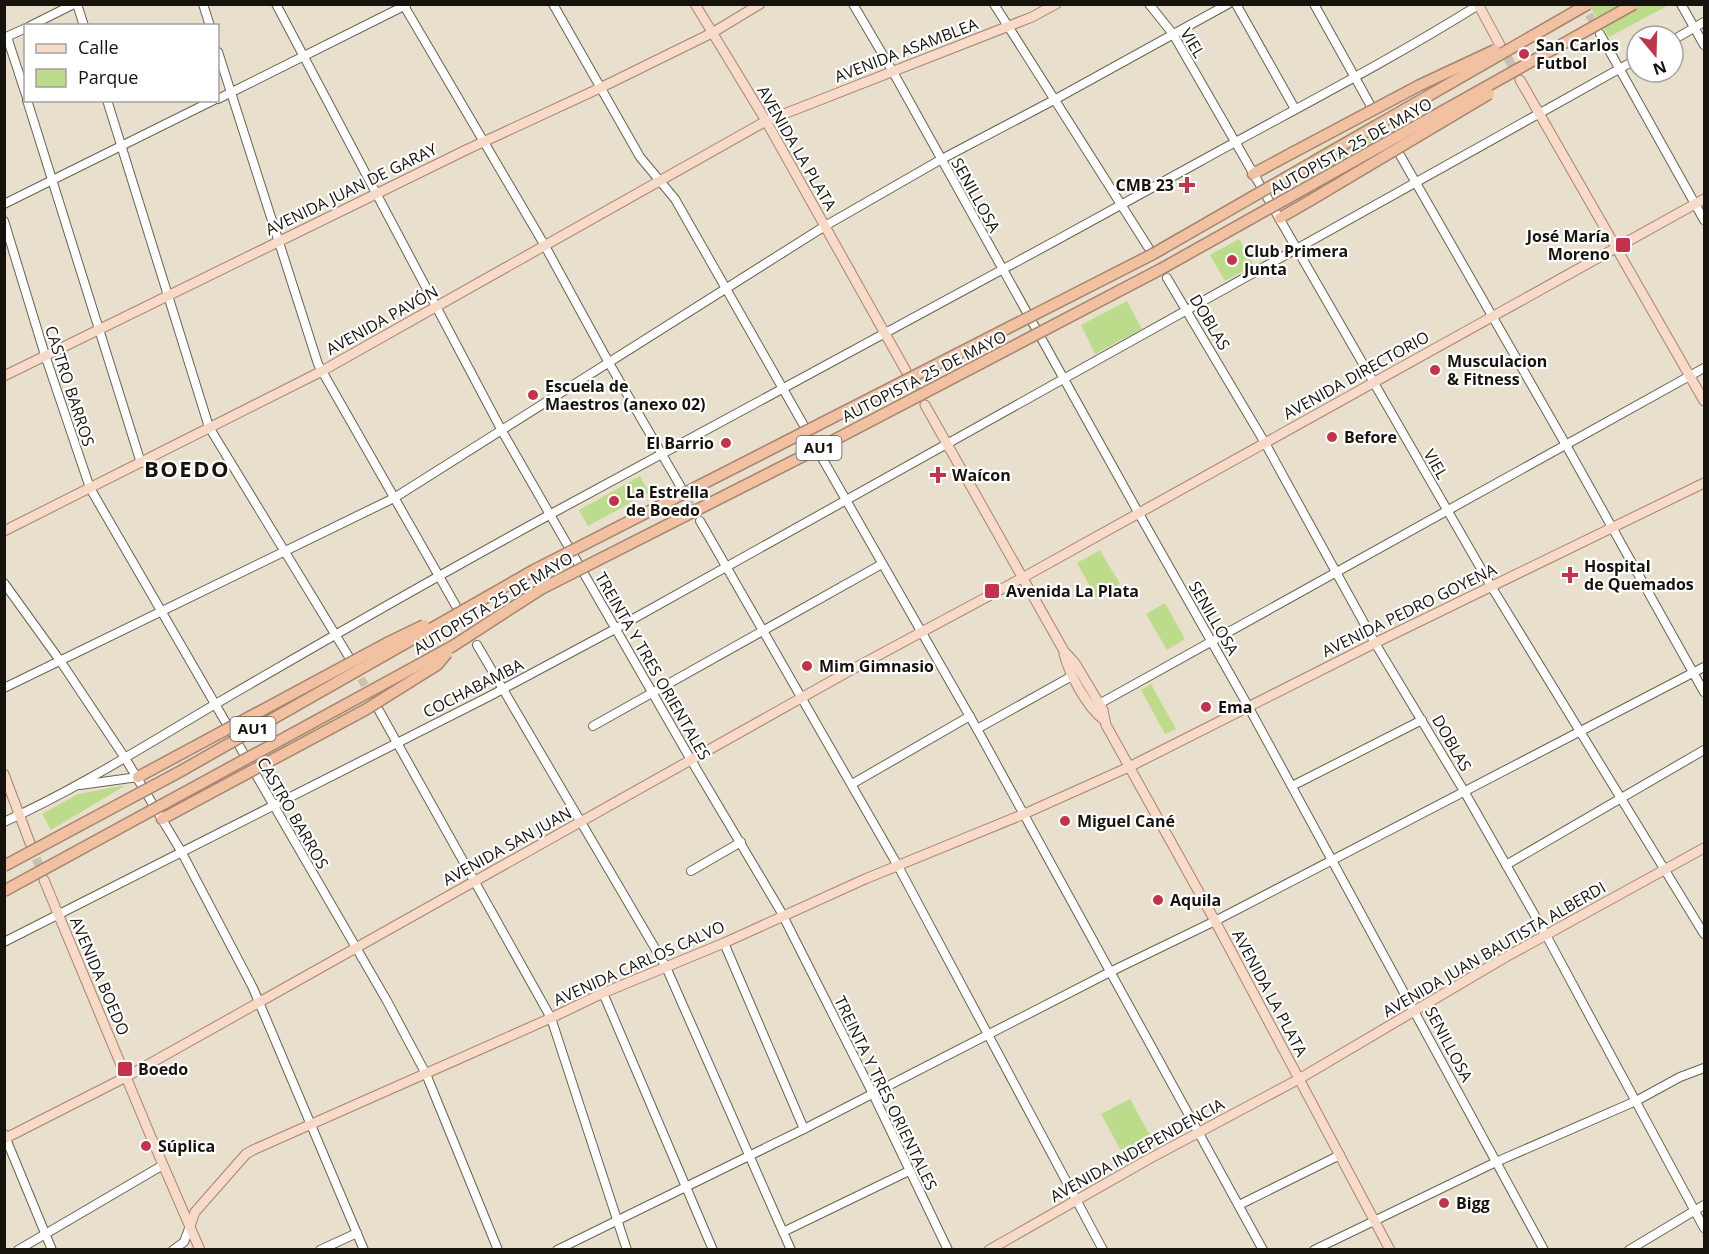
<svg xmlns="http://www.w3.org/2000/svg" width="1709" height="1254" font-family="'Open Sans',sans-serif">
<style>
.park{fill:#bcdc8c}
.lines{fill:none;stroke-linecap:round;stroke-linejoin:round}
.minor-tunnel{stroke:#c8c1b0;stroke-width:8;stroke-dasharray:8 4;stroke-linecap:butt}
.major-tunnel{stroke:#c8c1b0;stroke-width:9;stroke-dasharray:9 4.5;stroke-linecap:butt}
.minor-casing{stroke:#696251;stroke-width:10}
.major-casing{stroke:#a5846e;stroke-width:11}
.highway-casing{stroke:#a5846e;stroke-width:13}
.minor{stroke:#fff;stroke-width:8}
.major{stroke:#f7dac7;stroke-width:9}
.highway{stroke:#f2c1a2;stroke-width:10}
.highway-bridge-casing{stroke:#a5846e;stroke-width:13;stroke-linecap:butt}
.highway-bridge{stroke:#f2c1a2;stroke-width:10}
.poi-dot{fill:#c4334b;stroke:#fff;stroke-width:2}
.labels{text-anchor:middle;stroke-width:4.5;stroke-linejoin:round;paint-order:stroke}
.shield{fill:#fff;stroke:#5c5a55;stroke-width:1.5}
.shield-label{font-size:15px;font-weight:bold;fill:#16130c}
.street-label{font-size:16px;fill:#16130c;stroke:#fff}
.poi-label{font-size:16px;font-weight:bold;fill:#16130c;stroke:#fff;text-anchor:start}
.district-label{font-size:22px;font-weight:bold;letter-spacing:1.5px;fill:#16130c;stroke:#fff}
</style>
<rect width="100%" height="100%" fill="#e8e0cd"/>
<g class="park">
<path d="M1589 5H1669L1609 37Z"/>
<path d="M1372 120 1387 147 1328 180 1311 155Z"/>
<path d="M1239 239 1254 265 1225 281 1210 255Z"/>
<path d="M1127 301 1142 329 1095 354 1081 325Z"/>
<path d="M640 476 649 493 588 526 579 510Z"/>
<path d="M1100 550 1120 584 1096 597 1077 563Z"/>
<path d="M1165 603 1185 639 1167 650 1146 614Z"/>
<path d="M1151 684 1176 729 1165 734 1141 690Z"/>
<path d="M126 785 51 830 42 814 78 794Z"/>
<path d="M1130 1099 1155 1144 1126 1160 1101 1114Z"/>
</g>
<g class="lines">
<g class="minor-tunnel">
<path d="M1583 4 1600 34"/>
<path d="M1372 108 1393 143"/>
<path d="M805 428 818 452"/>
<path d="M683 491 700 521"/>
<path d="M458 610 477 645"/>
<path d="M355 668 377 707"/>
</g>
<g class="major-tunnel">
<path d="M1501 46 1518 76"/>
<path d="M907 373 923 400"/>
<path d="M31 846 44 877"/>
</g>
<defs>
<g id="minor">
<path d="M77 4 84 26"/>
<path d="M203 4 210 26"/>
<path d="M276 4 502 431 691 760 780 910 873 1094 948 1250"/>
<path d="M403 4 545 246 609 363 682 489"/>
<path d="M553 4 640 157 675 199 803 424"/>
<path d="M853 4 893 72 1138 512 1248 706 1544 1250"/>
<path d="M994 4 1148 247"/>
<path d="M1149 4 1173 34 1491 586 1704 934"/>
<path d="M1236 4 1295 109"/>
<path d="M1314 4 1372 108"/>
<path d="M1681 4 1704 45"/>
<path d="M30 26 74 4"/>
<path d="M1600 34 1704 220"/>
<path d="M7 37 26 95"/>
<path d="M4 38 26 28"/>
<path d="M1673 40 1704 22"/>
<path d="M218 52 318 364 456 606"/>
<path d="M218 99 406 5"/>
<path d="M27 100 141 463"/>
<path d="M107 100 209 427 352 662"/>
<path d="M1400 155 1566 445 1704 692"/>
<path d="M4 204 214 100"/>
<path d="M4 221 45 355 90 488 387 1001 426 1074 498 1250"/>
<path d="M1167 278 1265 443 1375 643 1464 791 1546 935 1704 1228"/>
<path d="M822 458 977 729 1263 1250"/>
<path d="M700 521 898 866 1103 1250"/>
<path d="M4 583 61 662 125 758 181 851 253 988 364 1250"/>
<path d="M477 645 666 967 791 1250"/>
<path d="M4 688 394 498 825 226 940 160 1054 100 1228 4"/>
<path d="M1099 704 1704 368"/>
<path d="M377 707 551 1018 627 1250"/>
<path d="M593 726 882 564"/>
<path d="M977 729 1072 676"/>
<path d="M852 784 970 716"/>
<path d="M80 785 138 777"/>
<path d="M1292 786 1422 720"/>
<path d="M4 822C79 788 149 743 219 702 329 638 439 575 551 514 767 396 984 281 1199 162 1293 110 1389 61 1480 4"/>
<path d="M1506 865 1704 750"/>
<path d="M691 871 741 842"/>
<path d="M4 942 488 697 615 629 1637 59"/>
<path d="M724 943 804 1129"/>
<path d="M603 993 713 1250"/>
<path d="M4 1134 52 1250"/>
<path d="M1239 1205 1340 1155"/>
<path d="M783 1232 909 1171"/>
<path d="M18 1250 163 1165"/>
<path d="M173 1250 184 1242 190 1226"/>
<path d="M320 1250 357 1233"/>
<path d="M557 1250 804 1129 1112 971 1215 921 1704 667"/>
<path d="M1314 1250 1496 1162 1636 1101 1680 1077 1704 1068"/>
<path d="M1629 1250 1704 1205"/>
</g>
<g id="major">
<path d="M695 4 766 121 906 371"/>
<path d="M1478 4 1500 45"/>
<path d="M1520 80 1704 401"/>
<path d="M4 376 468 149 600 88 712 33 760 4"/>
<path d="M925 405 1064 651 1075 663 1103 710 1106 725 1215 921 1390 1250"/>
<path d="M4 531 322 371 766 121 1032 17 1056 4"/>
<path d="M1064 654C1069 674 1087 707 1104 720"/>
<path d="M4 774 30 843"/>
<path d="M44 880 151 1137 200 1250"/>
<path d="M4 1139 126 1077 851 670 1022 578 1704 199"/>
<path d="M190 1226 195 1212 246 1154 253 1150 551 1018 603 993 724 943 865 879 1024 814 1129 767 1375 643 1704 483"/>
<path d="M989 1250 1147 1160 1299 1079 1504 958 1704 848"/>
</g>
<g id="highway">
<path d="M1253 174 1292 153"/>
<path d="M1280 218 1311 200"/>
<path d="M138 777 216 735"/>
<path d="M162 819 216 790"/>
</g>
</defs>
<use href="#minor" class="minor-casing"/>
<use href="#major" class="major-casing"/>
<use href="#highway" class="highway-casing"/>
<use href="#minor" class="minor"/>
<use href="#major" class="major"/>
<use href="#highway" class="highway"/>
<defs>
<g id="highway-bridge">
<path d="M1292 153 1420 85 1495 50"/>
<path d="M1311 200 1489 94"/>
<path d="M216 735 389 642 424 625"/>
<path d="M216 790 365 710 437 665 447 653"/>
<path d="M4 866 181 771 534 570 1153 254 1588 4"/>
<path d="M4 891 453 646 541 589 817 449 1161 269 1634 4"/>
</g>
</defs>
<use href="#highway-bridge" class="highway-bridge-casing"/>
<use href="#highway-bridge" class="highway-bridge"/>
</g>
<g class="poi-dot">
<circle cx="1524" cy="54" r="6"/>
<path d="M1184 176h6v6h6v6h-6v6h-6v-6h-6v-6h6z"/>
<rect x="1615" y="237" width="16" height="16" rx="3"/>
<circle cx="1232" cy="260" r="6"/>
<circle cx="1435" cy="370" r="6"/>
<circle cx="533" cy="395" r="6"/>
<circle cx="1332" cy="437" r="6"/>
<circle cx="726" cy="443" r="6"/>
<path d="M935 466h6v6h6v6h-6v6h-6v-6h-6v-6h6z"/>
<circle cx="614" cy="501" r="6"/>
<path d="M1567 566h6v6h6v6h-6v6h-6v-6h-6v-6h6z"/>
<rect x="984" y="583" width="16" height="16" rx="3"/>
<circle cx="807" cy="666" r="6"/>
<circle cx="1206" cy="707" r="6"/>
<circle cx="1065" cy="821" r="6"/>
<circle cx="1158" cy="900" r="6"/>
<rect x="117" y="1061" width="16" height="16" rx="3"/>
<circle cx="146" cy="1146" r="6"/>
<circle cx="1444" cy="1203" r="6"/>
</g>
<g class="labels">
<g class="shield">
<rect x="796.5" y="436" width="45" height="24" rx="4.5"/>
<rect x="230.5" y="717" width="45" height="24" rx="4.5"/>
</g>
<g class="shield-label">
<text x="819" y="453">AU1</text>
<text x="253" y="734">AU1</text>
</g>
<g class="street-label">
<text transform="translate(1193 43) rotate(59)" y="6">VIEL</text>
<text transform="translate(906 50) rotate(-21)" y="6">AVENIDA ASAMBLEA</text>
<text transform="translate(1351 146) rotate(-29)" y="6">AUTOPISTA 25 DE MAYO</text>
<text transform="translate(797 148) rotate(60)" y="6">AVENIDA LA PLATA</text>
<text transform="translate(351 189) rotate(-26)" y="6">AVENIDA JUAN DE GARAY</text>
<text transform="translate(976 195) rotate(61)" y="6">SENILLOSA</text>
<text transform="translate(382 320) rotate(-29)" y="6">AVENIDA PAVÓN</text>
<text transform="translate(1210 322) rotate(59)" y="6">DOBLAS</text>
<text transform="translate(1356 375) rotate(-29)" y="6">AVENIDA DIRECTORIO</text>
<text transform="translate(924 376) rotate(-27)" y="6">AUTOPISTA 25 DE MAYO</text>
<text transform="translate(70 386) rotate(72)" y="6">CASTRO BARROS</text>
<text transform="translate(1436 464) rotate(60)" y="6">VIEL</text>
<text transform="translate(493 603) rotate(-31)" y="6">AUTOPISTA 25 DE MAYO</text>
<text transform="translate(1409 610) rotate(-26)" y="6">AVENIDA PEDRO GOYENA</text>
<text transform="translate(1214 618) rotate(60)" y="6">SENILLOSA</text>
<text transform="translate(653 666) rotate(60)" y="6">TREINTA Y TRES ORIENTALES</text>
<text transform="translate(473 688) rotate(-27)" y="6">COCHABAMBA</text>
<text transform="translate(1452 743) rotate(60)" y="6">DOBLAS</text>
<text transform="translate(293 813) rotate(60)" y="6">CASTRO BARROS</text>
<text transform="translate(507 846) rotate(-29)" y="6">AVENIDA SAN JUAN</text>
<text transform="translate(1494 949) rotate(-30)" y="6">AVENIDA JUAN BAUTISTA ALBERDI</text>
<text transform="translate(639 963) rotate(-24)" y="6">AVENIDA CARLOS CALVO</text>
<text transform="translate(100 976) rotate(67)" y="6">AVENIDA BOEDO</text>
<text transform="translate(1270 993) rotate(62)" y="6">AVENIDA LA PLATA</text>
<text transform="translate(1449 1044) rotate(62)" y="6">SENILLOSA</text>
<text transform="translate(886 1093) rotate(64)" y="6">TREINTA Y TRES ORIENTALES</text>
<text transform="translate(1137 1150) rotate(-29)" y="6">AVENIDA INDEPENDENCIA</text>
</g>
<g class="poi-label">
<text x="1536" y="51">San Carlos<tspan x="1536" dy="18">Futbol</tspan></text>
<text x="1174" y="191" text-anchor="end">CMB 23</text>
<text x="1610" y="242" text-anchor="end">José María<tspan x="1610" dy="18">Moreno</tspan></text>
<text x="1244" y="257">Club Primera<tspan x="1244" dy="18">Junta</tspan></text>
<text x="1447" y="367">Musculacion<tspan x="1447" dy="18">&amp; Fitness</tspan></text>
<text x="545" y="392">Escuela de<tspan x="545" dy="18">Maestros (anexo 02)</tspan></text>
<text x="1344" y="443">Before</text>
<text x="714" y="449" text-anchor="end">El Barrio</text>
<text x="952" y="481">Waícon</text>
<text x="626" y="498">La Estrella<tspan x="626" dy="18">de Boedo</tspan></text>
<text x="1584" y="572">Hospital<tspan x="1584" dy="18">de Quemados</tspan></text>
<text x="1006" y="597">Avenida La Plata</text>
<text x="819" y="672">Mim Gimnasio</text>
<text x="1218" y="713">Ema</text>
<text x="1077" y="827">Miguel Cané</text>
<text x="1170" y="906">Aquila</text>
<text x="138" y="1075">Boedo</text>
<text x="158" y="1152">Súplica</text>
<text x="1456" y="1209">Bigg</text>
</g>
<g class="district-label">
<text x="187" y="477">BOEDO</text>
</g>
</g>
<rect width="1709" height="1254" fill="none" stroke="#16130c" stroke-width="12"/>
<rect x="24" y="24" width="195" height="78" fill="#ffffff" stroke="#a2a19e" stroke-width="1.5"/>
<rect x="36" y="44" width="30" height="9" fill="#f7dac7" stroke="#a2a19e" stroke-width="1.5"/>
<text x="78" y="54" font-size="18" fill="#16130c">Calle</text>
<rect x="36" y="69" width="30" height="18" fill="#bcdc8c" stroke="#a2a19e" stroke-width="1.5"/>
<text x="78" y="84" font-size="18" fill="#16130c">Parque</text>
<g transform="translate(1655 54) rotate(161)"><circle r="28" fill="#ffffff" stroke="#a2a19e" stroke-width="1.5"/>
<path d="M0-4.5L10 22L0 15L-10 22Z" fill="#c4334b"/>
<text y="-9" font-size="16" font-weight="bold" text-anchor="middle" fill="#16130c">N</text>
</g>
</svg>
